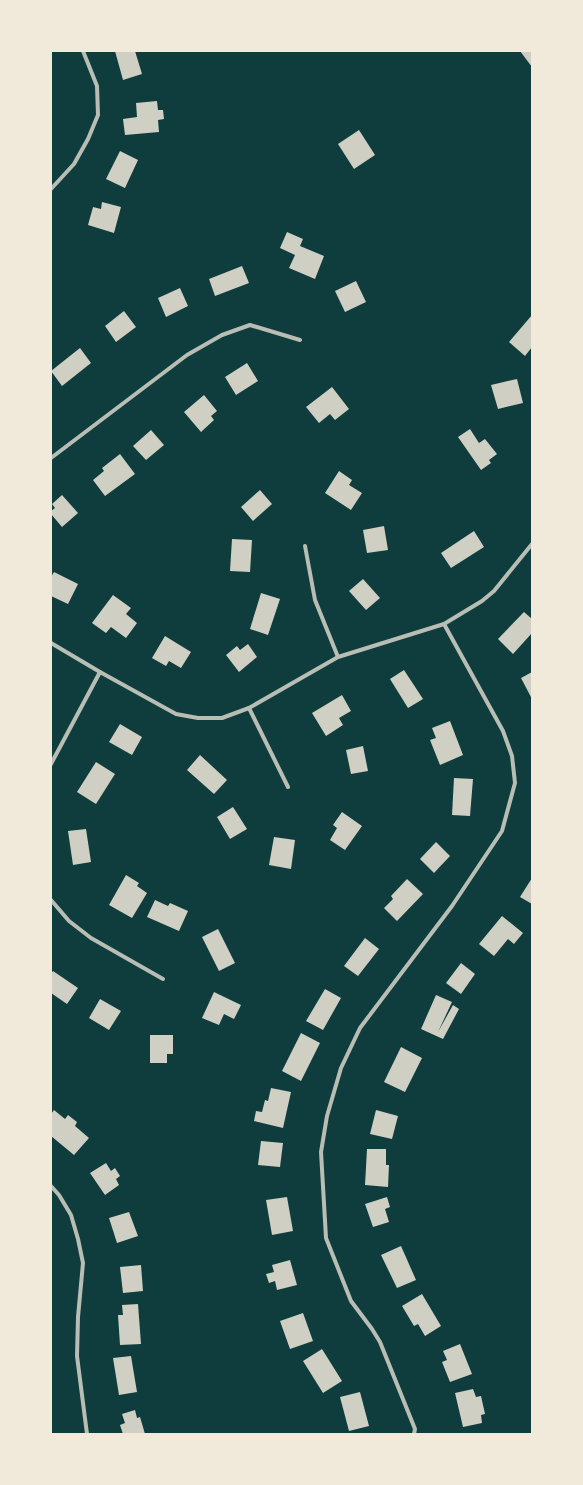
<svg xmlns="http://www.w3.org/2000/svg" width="583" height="1485" font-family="Helvetica,sans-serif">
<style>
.building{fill:#cfcfc3}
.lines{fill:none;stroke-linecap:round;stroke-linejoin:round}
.minor{stroke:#b8beb3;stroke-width:4}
</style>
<rect width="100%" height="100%" fill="#0f3d3e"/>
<g class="building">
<path d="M115 51H135L142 74 123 80Z"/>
<path d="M520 51H532V67Z"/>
<path d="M157 101 158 110H163L164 119 158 120 159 132 125 135 123 119 137 117 136 103Z"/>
<path d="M359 130 375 155 354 169 338 144Z"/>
<path d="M120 151 138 160 125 188 106 179Z"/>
<path d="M102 202 121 207 114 233 88 225 93 207 101 209Z"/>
<path d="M287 232 303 239 300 246 324 256 315 279 289 268 295 255 280 248Z"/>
<path d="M242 266 249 283 215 296 209 279Z"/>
<path d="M356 281 366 302 345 312 335 291Z"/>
<path d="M180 288 188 306 166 317 158 298Z"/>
<path d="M124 311 136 327 116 342 105 326Z"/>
<path d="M532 315V347L525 356 509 342Z"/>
<path d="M80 348 91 363 62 386 51 371Z"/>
<path d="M247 363 258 381 236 395 225 377Z"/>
<path d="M517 379 523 403 498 409 491 385Z"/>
<path d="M332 387 349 409 335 420 330 414 319 423 306 407Z"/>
<path d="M204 395 217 411 211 416 214 420 201 432 184 412Z"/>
<path d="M470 429 479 443 485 439 497 454 489 460 491 463 481 470 458 437Z"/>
<path d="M151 430 164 445 146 460 133 446Z"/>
<path d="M120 454 135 474 105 496 93 480 104 471 102 468Z"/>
<path d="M339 471 352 480 349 485 362 493 351 510 325 493Z"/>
<path d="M260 490 272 504 253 521 241 507Z"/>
<path d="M62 495 78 513 62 527 51 514V511L55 508 52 504Z"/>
<path d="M384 526 388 550 367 553 363 530Z"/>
<path d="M474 531 484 547 451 568 441 553Z"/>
<path d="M232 539 252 540 250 572 230 571Z"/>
<path d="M54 572 78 584 68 604 51 596V577Z"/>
<path d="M363 579 380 598 366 610 349 591Z"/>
<path d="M261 593 280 599 268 635 250 629Z"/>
<path d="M113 595 131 608 126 614 137 623 126 638 111 627 106 633 92 623Z"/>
<path d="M524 612 532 619V633L513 654 498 639Z"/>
<path d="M165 636 191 652 181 668 169 661 166 666 152 658Z"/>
<path d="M248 644 257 657 239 672 226 655 237 646 240 650Z"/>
<path d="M404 670 423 699 408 708 390 679Z"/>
<path d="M532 672V699L521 678Z"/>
<path d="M342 695 351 711 339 718 343 725 326 736 312 713Z"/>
<path d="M450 721 463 755 440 765 430 740 436 738 432 728Z"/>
<path d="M120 724 142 737 132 755 109 742Z"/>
<path d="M363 746 368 771 351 774 346 750Z"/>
<path d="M200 755 227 780 214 794 187 770Z"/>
<path d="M96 762 115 774 96 804 77 792Z"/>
<path d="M454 778 473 779 470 816 452 815Z"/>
<path d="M233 807 247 829 230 839 217 817Z"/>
<path d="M342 812 362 826 345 850 330 840 337 828 333 825Z"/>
<path d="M86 829 91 862 73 865 68 831Z"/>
<path d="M274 837 295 840 291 869 269 865Z"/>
<path d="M436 842 450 856 434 873 420 859Z"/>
<path d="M126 875 139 883 137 886 147 893 132 918 109 905Z"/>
<path d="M532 878V904L520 897Z"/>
<path d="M407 879 423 894 397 921 384 908 393 899 391 896Z"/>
<path d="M155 900 168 906 170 903 188 911 179 931 147 917Z"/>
<path d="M502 916 523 933 514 944 508 939 494 956 479 944Z"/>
<path d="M218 929 235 963 219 971 202 937Z"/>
<path d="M365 938 379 949 358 976 344 966Z"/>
<path d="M461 963 475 974 461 994 446 983Z"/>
<path d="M53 971 78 988 67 1004 51 993V974Z"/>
<path d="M325 989 341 998 323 1030 306 1021Z"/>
<path d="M214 992 241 1005 234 1019 224 1014 219 1025 202 1018Z"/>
<path d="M436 995 452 1002 438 1032 453 1005 459 1009 443 1039 421 1029Z"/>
<path d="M100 999 121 1011 109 1030 89 1018Z"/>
<path d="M301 1033 320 1043 301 1081 282 1071Z"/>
<path d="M150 1035H173V1054H167V1063H150Z"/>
<path d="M401 1047 422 1058 405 1092 384 1082Z"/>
<path d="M271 1088 291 1092 283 1128 254 1121 256 1111 262 1112 265 1100 268 1101Z"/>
<path d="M54 1110 65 1119 68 1115 77 1122 75 1126 89 1138 74 1155 51 1136V1114Z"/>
<path d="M376 1110 398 1116 392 1139 370 1134Z"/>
<path d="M261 1141 283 1143 280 1167 258 1165Z"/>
<path d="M367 1149H386V1165H389L388 1187 365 1185Z"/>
<path d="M106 1163 111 1171 115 1168 120 1176 116 1179 119 1185 105 1195 90 1173Z"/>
<path d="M287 1197 293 1231 272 1235 266 1200Z"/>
<path d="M387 1197 390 1207 385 1209 389 1222 373 1227 365 1204Z"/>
<path d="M129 1212 138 1236 117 1243 109 1218Z"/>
<path d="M401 1246 416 1280 397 1288 381 1255Z"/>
<path d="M290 1260 297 1285 277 1290 275 1281 269 1283 266 1274 274 1272 272 1265Z"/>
<path d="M141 1265 143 1291 123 1293 120 1267Z"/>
<path d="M422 1294 441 1326 425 1336 418 1324 414 1326 402 1306Z"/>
<path d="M138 1304 141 1344 120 1345 118 1315H123L122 1305Z"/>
<path d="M303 1313 313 1341 290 1349 280 1321Z"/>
<path d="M460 1344 472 1374 450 1382 442 1362 447 1360 443 1351Z"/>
<path d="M322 1349 342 1381 323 1393 303 1361Z"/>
<path d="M131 1356 137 1392 119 1395 113 1358Z"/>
<path d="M473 1389 476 1397 481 1396 485 1414 481 1415 482 1423 463 1427 455 1393Z"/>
<path d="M360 1392 369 1426 349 1431 340 1397Z"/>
<path d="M135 1410 137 1418 140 1417 145 1434H123L120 1425 125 1423 122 1414Z"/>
</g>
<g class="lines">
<g class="minor">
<path d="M51 189 74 164 88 139 98 115 97 86 83 51"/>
<path d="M51 458 187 355 222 335 250 325 300 340"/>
<path d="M305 546 315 600 338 657"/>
<path d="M51 643 100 672 176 714 198 718H222L249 708 338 657 444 624 482 601 494 591 532 544"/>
<path d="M249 708 288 787"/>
<path d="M51 764 100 672"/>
<path d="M51 900 69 921 91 938 163 979"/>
<path d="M51 1186 59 1195 71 1215 78 1239 83 1263 78 1317 77 1356 87 1434"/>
<path d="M414 1434 415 1429 380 1342 372 1329 351 1301 326 1238 321 1152 327 1116 341 1068 360 1028 452 906 502 831 515 783 512 756 503 731 444 624"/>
</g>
</g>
<rect width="583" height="1485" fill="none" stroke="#f1e9da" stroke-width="104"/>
</svg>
